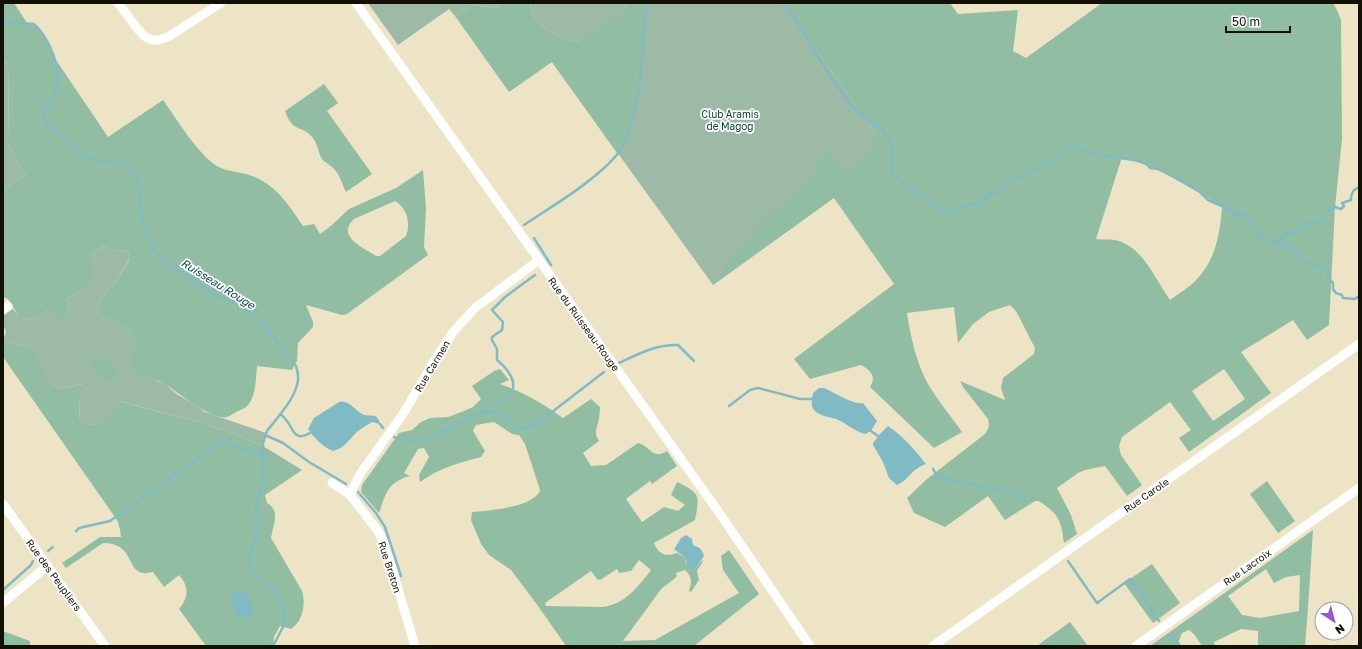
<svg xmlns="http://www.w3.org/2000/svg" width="1362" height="649" font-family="'Golos Text',sans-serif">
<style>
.green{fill:#9dbaa7}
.forest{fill:#91bea2;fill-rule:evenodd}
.water{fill:#80bbc5}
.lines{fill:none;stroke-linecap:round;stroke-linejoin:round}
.stream{stroke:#80bbc5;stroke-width:2.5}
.street{stroke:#fff;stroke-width:9}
.labels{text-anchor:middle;stroke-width:3.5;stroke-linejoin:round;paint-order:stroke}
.park-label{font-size:10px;fill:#0b4429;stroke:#fff}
.street-label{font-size:10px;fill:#131006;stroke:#fff}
.water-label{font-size:11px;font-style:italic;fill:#063f47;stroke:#fff}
</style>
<rect width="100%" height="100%" fill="#ede4c6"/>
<g class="green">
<path d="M368 3H500V6L498 8 473 5 455 16 449 9 398 45Z"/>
<path d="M531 3H625L627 8 635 3H782L892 155 713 285 552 62 580 42C573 40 564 39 558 36 547 31 527 16 531 3Z"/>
<path d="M3 61 9 63 8 143 25 175 3 191Z"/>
<path d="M104 246 116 251 128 250 129 259 117 280 101 299 96 312C109 318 136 327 135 345 135 348 133 353 132 357L155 380 165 384 178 395 196 405 205 412 266 433 264 438 263 446 226 431 195 421 119 401C115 421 105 424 86 425L79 421 80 399 82 384 60 389 49 381 41 368 26 347 3 340 6 331 3 326V316L13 309 21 318 31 319 49 310H69L66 299 79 292 90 258 95 251Z"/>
</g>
<g class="forest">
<path d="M3 3H14L27 23C29 23 32 23 34 24 43 29 52 51 56 60L108 137 163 100C176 118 200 158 219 167 229 172 242 172 252 176 276 185 289 205 303 226L314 224 320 234 332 225 349 209 396 188 423 170 426 208 424 247 428 255 347 314 342 315 306 305 313 322V327L298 343 297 361 292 370 257 366C256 377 256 393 250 402 248 407 243 409 238 411 235 412 231 416 227 417 213 421 179 393 166 385 156 378 143 377 132 372 129 363 132 356 134 347 139 328 109 319 96 312L101 299 117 280 129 260 128 250 116 251 104 246C92 252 90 254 92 268 92 270 93 272 93 274 92 286 75 294 66 299L69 310 64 320 58 322 49 310 31 319 20 318 8 299 3 297V191L25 175 8 143 9 63 3 61ZM395 201C407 208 411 223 406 236L380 256H376C362 247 336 236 354 219Z"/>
<path d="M500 3H531C527 16 547 31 558 36 565 39 573 40 580 42L627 8 625 3H649L646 12 640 78 630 134 617 153 552 62 509 92 455 16 473 5 498 8 500 6Z"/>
<path d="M782 3H950L958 14 1018 10 1013 51 1026 58 1102 3H1333L1337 10 1341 20 1342 139 1335 207 1329 325 1307 340 1293 320 1241 352 1271 393 1189 452 1179 438 1191 430 1170 402 1122 437 1119 446 1121 455 1142 485 1127 496 1105 466 1085 470 1078 473 1057 488 1071 515 1077 534 1064 543C1061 519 1059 515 1039 501H1035L1005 520 988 496 945 527 914 513 907 498 927 479 985 434C989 428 990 425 988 419L963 387 960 381 1005 400 1001 388 1003 378 1034 354 1035 348 1016 311 1010 305 989 312 973 324 958 343 954 307 907 313C910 335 917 365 928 384 938 401 951 416 962 432L934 448 870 387C877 376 870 370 861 365L810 379 794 359 894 284 834 198 713 285 729 260 763 220 803 185 815 170 823 151 827 149 844 169C858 164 869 148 878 136ZM1122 157C1159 168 1190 186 1222 207 1220 233 1216 259 1197 279 1190 287 1179 293 1170 300 1155 279 1143 246 1115 240 1109 239 1102 240 1096 239ZM1224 369 1245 399 1213 421 1192 391Z"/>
<path d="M324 84 338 103 327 111 372 174 346 192C342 184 340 175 334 169 331 165 325 163 322 159 318 153 318 144 313 138 302 124 293 134 285 111Z"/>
<path d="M3 340 26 347 35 353 49 381 60 389 83 384 80 399 79 420 86 425C103 424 116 420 118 401L195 421 226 431 263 446 302 470 265 495 267 503C281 510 273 526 271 538L302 591C306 604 303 621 291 629L280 626 274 637 273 646H206L179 609C189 597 189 586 179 575L164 587 153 572C150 572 146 574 144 573 126 572 135 543 103 543L66 568 62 563 100 537H121L120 529 117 520 3 357Z"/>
<path d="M105 357 115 362 117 370 113 379 107 381C97 377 93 374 90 364L94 358Z"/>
<path d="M500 369 509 380 500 384C523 392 544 404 563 418L591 399 600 407 599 419 596 430V435L599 441 583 453 591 466 606 465 638 443C650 445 652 461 667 451L677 466 652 484 650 481 626 499 642 522 664 507 678 511 685 505 671 495 677 482C700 493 700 495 695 520L654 543C659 555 666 557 677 553L684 557 686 563 695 569 703 559 702 563 697 571 699 580 691 592 689 591C692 582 692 576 685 570L676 573 677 576 673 580 662 588 623 641 655 640 739 593 723 570 721 556 729 550 759 594 694 646H566L538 606 511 570 489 555 481 544 471 520 472 512C488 511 535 507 540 490L525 444 519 435 512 434 494 422 476 425 473 431 485 451 481 457C459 463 439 468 420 482L419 475 429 457 424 448 418 449 404 473 410 476C388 482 386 493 379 513L361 492 362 485 399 433 412 430 421 422 430 418 448 417 464 411 473 407 481 399 472 386 494 371ZM639 560 651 570C638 587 624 605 602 607L546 606 545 603 591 571 597 579 600 580 617 569 619 573 631 571Z"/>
<path d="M1267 481 1295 521 1278 533 1250 494Z"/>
<path d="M1313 530 1308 608 1305 646H1258V631L1241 629 1214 642 1215 646H1202L1194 634 1189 630 1182 633 1178 643 1180 646H1150ZM1266 569 1274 583 1286 577 1300 575 1299 611 1260 618 1242 615 1228 596Z"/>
<path d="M1152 564 1180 603 1153 623 1124 583Z"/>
<path d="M1070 622 1088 646H1038V645Z"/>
<path d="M3 631 30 641V646H3Z"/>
</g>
<g class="water">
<path d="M819 388H824C834 392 853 405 863 403L877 421 871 431 865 434C854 431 846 423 836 419 830 417 820 416 815 411 810 407 812 399 813 393Z"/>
<path d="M339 402C349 400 354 409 362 414 370 418 377 411 380 424L372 422C366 426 358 430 353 436 348 442 342 449 333 451 323 447 314 438 308 429L314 418Z"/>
<path d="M888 426C903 436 915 450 926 464 911 469 909 480 897 485L889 478 883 462 873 445V443L880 434Z"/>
<path d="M686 535 692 539 693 545C698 547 702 548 704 556L695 569 689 568 684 557 674 549 681 538Z"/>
<path d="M238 590C248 591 252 601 253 610L249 616 240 618C234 611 226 594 238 590Z"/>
</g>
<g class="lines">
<g class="stream">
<path d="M784 3C791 13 798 23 804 34 822 62 838 94 863 116 873 124 887 131 891 144 894 153 892 166 893 175L939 208 954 213C959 209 964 204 972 204 977 205 979 206 985 204V197L989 193H998L1006 182 1040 168 1056 158 1068 148 1074 146 1090 153 1145 162 1150 168 1159 169 1165 172 1200 192 1208 200 1231 210 1236 215 1243 213 1251 223 1261 229 1259 237 1278 243 1284 234 1298 232 1301 224 1322 222 1328 211 1335 207 1341 209 1344 206 1342 203 1351 200C1351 193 1353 190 1359 187"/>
<path d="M3 21 34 24C49 38 62 68 57 89 52 103 36 106 47 124 60 135 72 152 89 158 99 162 123 162 130 168 142 178 140 205 142 220 145 231 151 247 159 256 165 263 173 267 181 272 194 281 207 291 222 298 228 301 235 302 241 306 264 320 280 346 296 366 298 372 299 379 297 385 293 401 277 418 267 431L263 443V473L256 512V537L249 557 251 570 257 578 272 586 284 607V620L283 627 273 646"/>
<path d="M524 225C551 207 580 190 604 168 609 163 615 158 619 152 635 128 638 96 642 67 644 46 643 24 647 3"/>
<path d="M534 238 551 265"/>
<path d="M1278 243 1295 249C1304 265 1307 259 1320 267 1324 269 1326 268 1329 271L1328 278 1333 283V289L1336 293 1342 295 1343 298 1355 299 1359 296"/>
<path d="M619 363C638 354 657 344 678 345L694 361"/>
<path d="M729 406 750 390 758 388 800 399H812"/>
<path d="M482 412H499L506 416 514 426 525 429 535 425 604 372"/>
<path d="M280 414C283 416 285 418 287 421 294 430 294 442 310 433"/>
<path d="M380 424 383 428"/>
<path d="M871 431 878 436"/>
<path d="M265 435 283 443 309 462 346 484"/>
<path d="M394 437C402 441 412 442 421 440 436 436 510 401 513 388 515 378 505 366 497 360V349L492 340V337L502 330 503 322 492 310 505 297 535 275"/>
<path d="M933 469 938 477 1016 494 1026 502"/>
<path d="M358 492 376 513 385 527 401 576"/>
<path d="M76 531 79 528 110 521 222 441 263 455"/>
<path d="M48 551 53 547"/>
<path d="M1068 561 1097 603 1130 579 1159 621"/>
<path d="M3 590 31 565 33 561"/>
<path d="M1168 635 1178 643 1180 646"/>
</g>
<g class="street">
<path d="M118 3 137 28 144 36 152 40H158L168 37 221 3"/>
<path d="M356 3 718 511 810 646"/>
<path d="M3 309 8 306"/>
<path d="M332 483 350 495 378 531 383 541 390 562 415 646"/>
<path d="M350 495 353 488 360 474 403 414 436 358 453 332 475 308 539 260"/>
<path d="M3 504 105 646"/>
<path d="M3 603 47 566"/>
<path d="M933 646 1359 344"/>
<path d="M1136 646 1359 488"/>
</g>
</g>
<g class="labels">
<g class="park-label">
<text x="730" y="118">Club Aramis<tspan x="730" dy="12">de Magog</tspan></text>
</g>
<g class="street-label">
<text transform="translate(584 324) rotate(54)" y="4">Rue du Ruisseau-Rouge</text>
<text transform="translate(432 366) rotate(-59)" y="4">Rue Carmen</text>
<text transform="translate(1146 495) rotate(-35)" y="4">Rue Carole</text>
<text transform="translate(390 567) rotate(72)" y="4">Rue Breton</text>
<text transform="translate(1247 567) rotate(-35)" y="4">Rue Lacroix</text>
<text transform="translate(54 575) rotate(54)" y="4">Rue des Peupliers</text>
</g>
<g class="water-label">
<text transform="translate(218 284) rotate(32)" y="4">Ruisseau Rouge</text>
</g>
</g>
<rect width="1362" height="649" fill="none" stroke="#131006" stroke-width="8"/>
<g transform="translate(1334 621) rotate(144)"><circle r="19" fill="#ffffff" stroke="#a19f9b"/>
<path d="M0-3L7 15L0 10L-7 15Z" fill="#935bd3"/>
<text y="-6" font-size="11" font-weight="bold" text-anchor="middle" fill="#131006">N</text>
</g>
<path d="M1226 26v6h64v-6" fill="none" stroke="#131006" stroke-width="2"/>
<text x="1232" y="26" font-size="12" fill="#131006" stroke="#ffffff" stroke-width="3" paint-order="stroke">50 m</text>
</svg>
